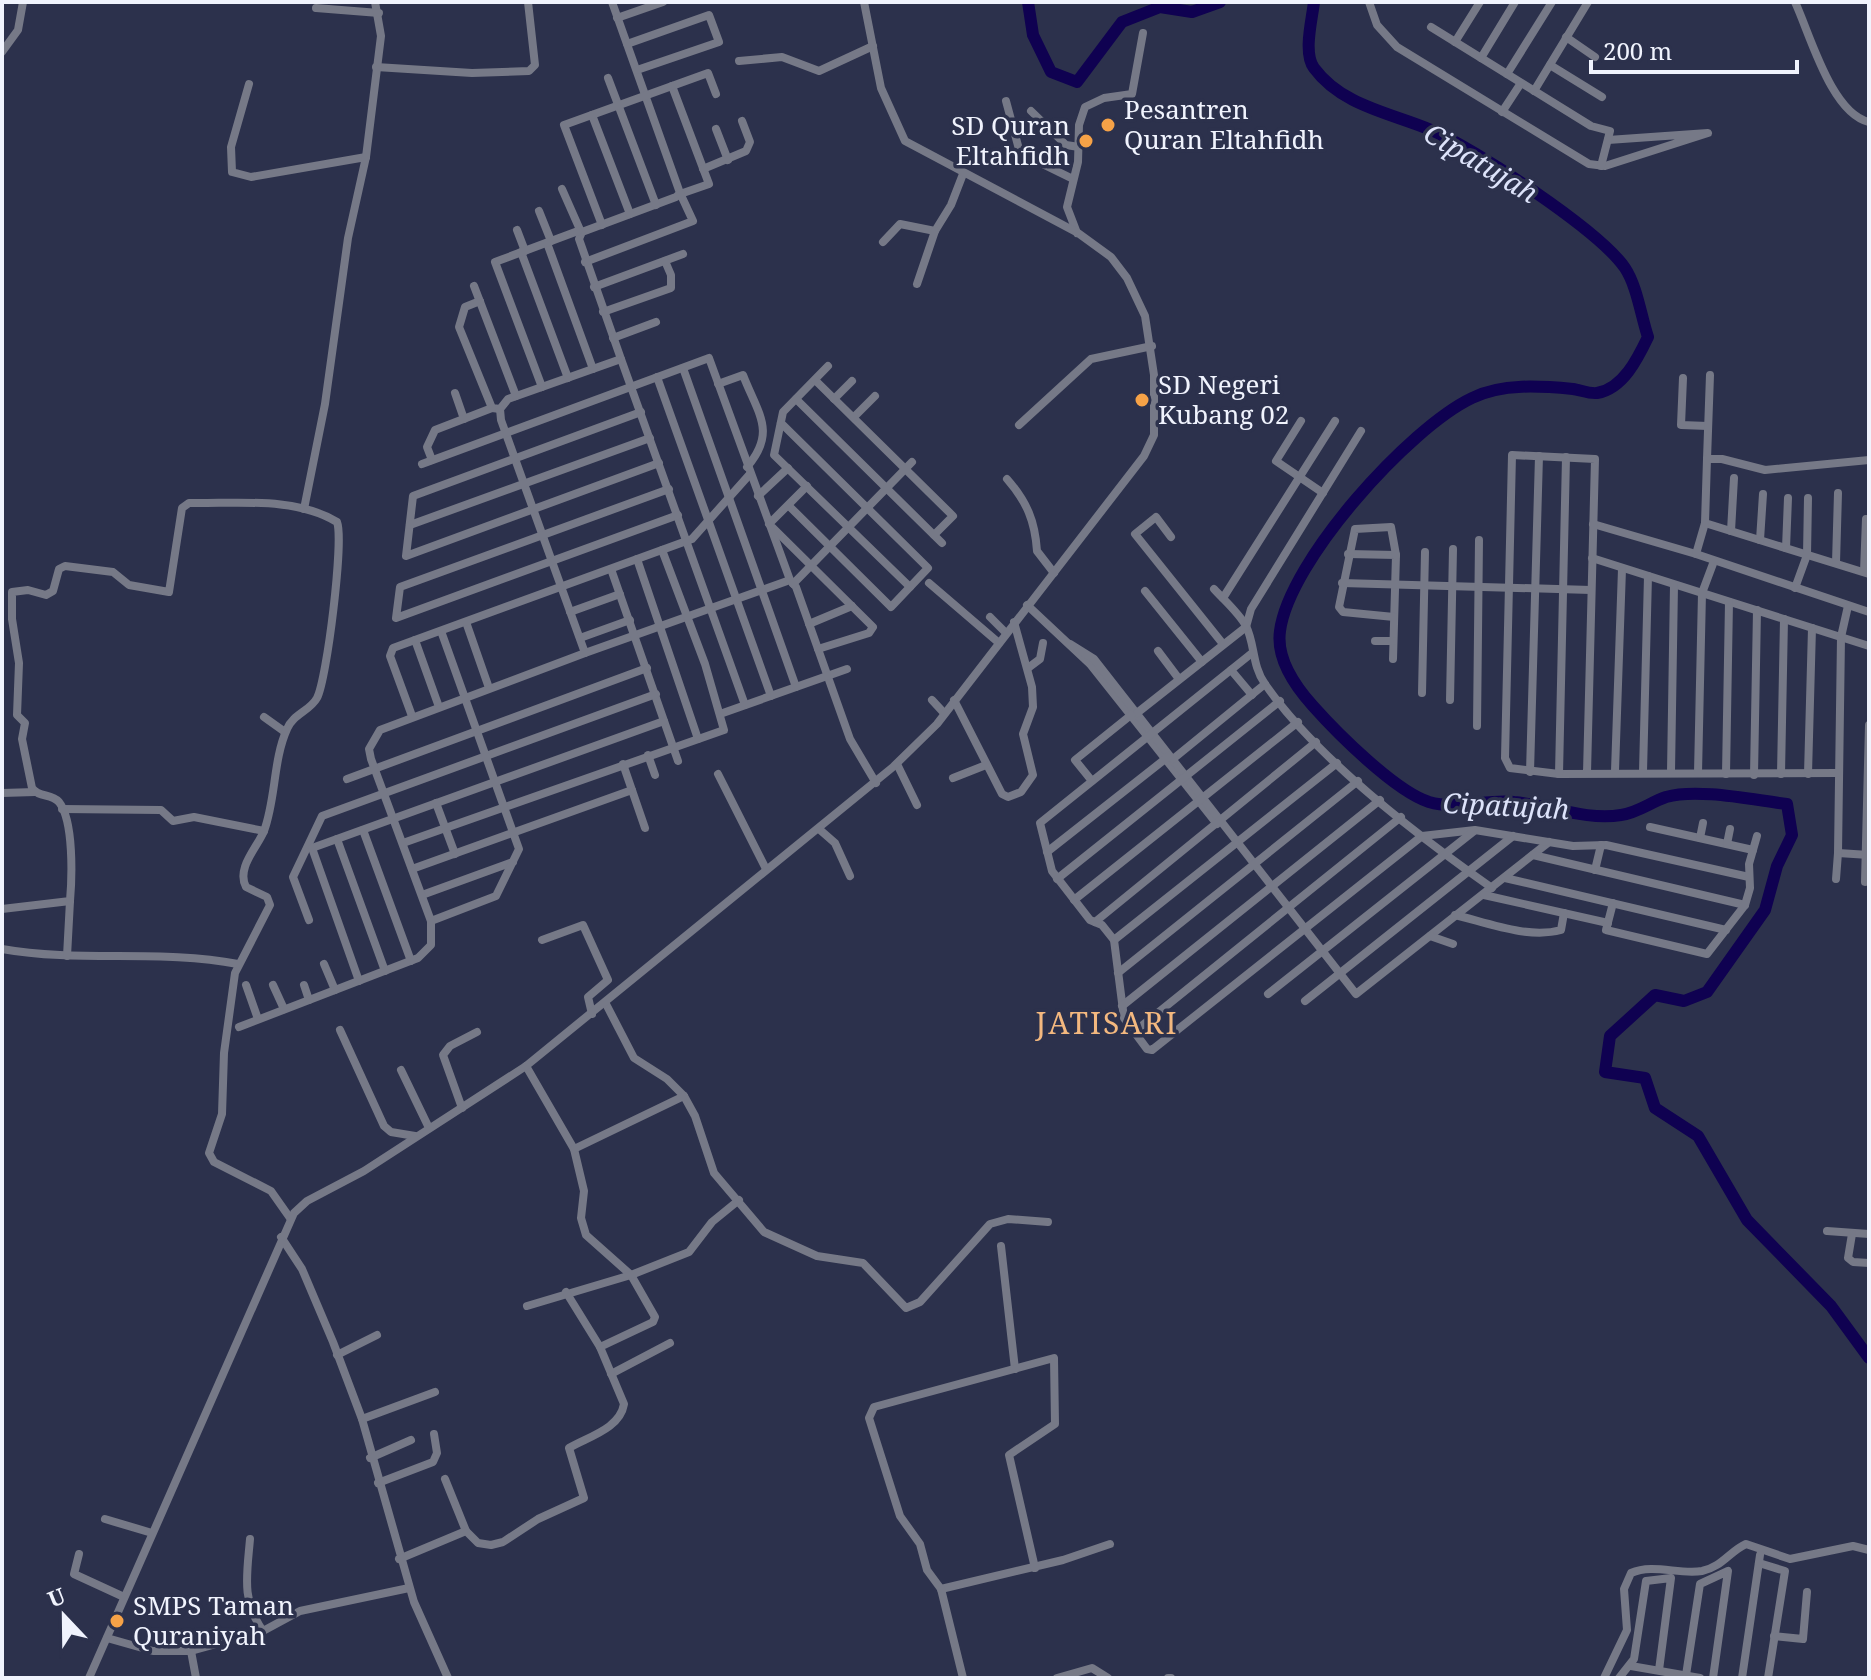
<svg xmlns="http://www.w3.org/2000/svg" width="1871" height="1680" font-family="'Noto Serif',serif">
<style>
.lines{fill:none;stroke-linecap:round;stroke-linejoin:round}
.river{stroke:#0f0151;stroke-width:12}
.minor{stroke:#767987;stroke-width:8}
.poi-dot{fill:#f6a247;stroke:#2c314c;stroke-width:3}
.labels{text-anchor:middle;stroke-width:7;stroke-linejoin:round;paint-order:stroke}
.poi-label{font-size:26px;fill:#f0f3fd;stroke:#2c314c;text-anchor:start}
.water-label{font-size:28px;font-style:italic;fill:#dde3fa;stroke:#2c314c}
.quarter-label{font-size:30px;letter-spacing:2px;fill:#f3b87f;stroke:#2c314c}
</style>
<rect width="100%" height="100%" fill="#2c314c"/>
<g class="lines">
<g class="river">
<path d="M1028 2 1033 35 1051 72 1077 82 1122 22 1160 7 1192 12 1220 2"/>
<path d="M1314 2C1312 20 1303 53 1314 68 1342 106 1391 113 1431 130 1474 148 1600 231 1625 268 1637 286 1641 316 1648 337 1638 358 1623 389 1597 393 1590 394 1580 390 1573 389 1541 386 1502 383 1472 398 1409 428 1289 561 1280 631 1276 659 1295 686 1313 706 1337 733 1395 791 1429 802 1456 810 1487 799 1514 802 1548 805 1587 821 1621 815 1637 813 1651 802 1666 797 1698 788 1753 800 1787 804L1792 835 1777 866 1765 910 1707 992 1684 1001 1655 995 1610 1036 1605 1072 1645 1078 1655 1108 1698 1136 1747 1220 1831 1306 1869 1358"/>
</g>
<g class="minor">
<path d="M612 2 680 193 676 197 582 232 579 239 621 359 508 399 500 409 501 420 585 653 790 580 796 587 850 739 876 783"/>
<path d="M1369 2 1377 25 1397 47 1589 164 1605 166 1708 133 1608 140"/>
<path d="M1795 2C1810 34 1831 113 1869 122"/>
<path d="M316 8 379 13"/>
<path d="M617 18 663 2"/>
<path d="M1431 27 1591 126 1610 131 1601 166"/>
<path d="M1566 37 1595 57"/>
<path d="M1455 42 1480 2"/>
<path d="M627 44 709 15 719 42 637 70"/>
<path d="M2 52 18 30 23 2"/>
<path d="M1481 58 1515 2"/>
<path d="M739 61 782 57 819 71 873 46"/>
<path d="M1550 65 1602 97"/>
<path d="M376 67 472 73 529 71 535 65 528 2"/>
<path d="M1507 74 1552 2"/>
<path d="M608 78 656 205"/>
<path d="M249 84 231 147 232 172 251 177 366 157"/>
<path d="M672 86 709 184 683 193"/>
<path d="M1534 91 1588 2"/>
<path d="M1006 101 1020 153 1073 179"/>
<path d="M1031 111 1066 145 1079 147"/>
<path d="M1502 112 1521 83"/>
<path d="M592 115 630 214"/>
<path d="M716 129 728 160"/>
<path d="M703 169 746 151 750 142 742 121"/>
<path d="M562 189 581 232"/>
<path d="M539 211 551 241"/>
<path d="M602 225 564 125 708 73 716 94"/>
<path d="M517 230 525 251"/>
<path d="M1077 233 1067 207 1078 162 1079 125 1085 107 1104 98 1132 94 1143 33"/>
<path d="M883 242 900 224 935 231 951 205 963 174"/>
<path d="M547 243 593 369"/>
<path d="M521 252 568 378"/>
<path d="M585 262 693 221 680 193"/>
<path d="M917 284 935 231"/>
<path d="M474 286 516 396"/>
<path d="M594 287 683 254"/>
<path d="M480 301 465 307 459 327 492 408 500 409"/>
<path d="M603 312 671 288V275L665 261"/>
<path d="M613 338 656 322"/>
<path d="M621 359 745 705"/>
<path d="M828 366 783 412 774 455 910 587"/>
<path d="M683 368 796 687"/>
<path d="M657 377 771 696"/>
<path d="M1683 378 1681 425 1708 426"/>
<path d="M815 380 953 516 934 535"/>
<path d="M718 384 743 375C758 414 777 432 747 467"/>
<path d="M542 387 495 262 578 231"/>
<path d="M455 393 464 419"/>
<path d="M796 399 942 543"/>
<path d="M834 399 852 381"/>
<path d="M641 412 413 496 406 556 659 463"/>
<path d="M854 417 875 396"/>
<path d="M1301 421 1276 461 1323 493"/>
<path d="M781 423 928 568 891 607 789 506"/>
<path d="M1019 425 1091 359 1152 346"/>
<path d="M1707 459 1710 375"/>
<path d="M432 460 427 447 435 430 492 408"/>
<path d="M422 464 709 358 790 580"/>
<path d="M1007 479C1027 502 1035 521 1037 551L1054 573"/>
<path d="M807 486 769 524 873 627 869 633 818 649"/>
<path d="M669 489 400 587 396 618 678 515"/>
<path d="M758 496 788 468"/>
<path d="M304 509 325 404 348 238 366 157 381 36 375 2"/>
<path d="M1705 523 1869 574"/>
<path d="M1593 524 1696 554 1869 612"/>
<path d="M410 525 650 438"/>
<path d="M1731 531 1734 478"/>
<path d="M1171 537 1156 517 1135 534 1223 644"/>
<path d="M1760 540 1763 494"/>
<path d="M1786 548 1788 498"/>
<path d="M1348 554 1396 555 1393 659"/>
<path d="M1696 554 1705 523 1707 459H1722L1765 470 1869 460"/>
<path d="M1592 558 1869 646"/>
<path d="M637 559 698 739"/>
<path d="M1836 563 1838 493"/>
<path d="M611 569 678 761"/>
<path d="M1864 572 1866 519"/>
<path d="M929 583 999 643"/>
<path d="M1342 583 1591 590"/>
<path d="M793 584 912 462"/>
<path d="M1795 588 1807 555 1808 498"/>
<path d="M1214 589C1224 600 1239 613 1246 626 1255 644 1252 666 1265 684 1317 759 1418 836 1492 888"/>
<path d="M1145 591 1202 662"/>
<path d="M1223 598 1335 421"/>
<path d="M1027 605 1090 664 1217 824"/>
<path d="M1848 606 1841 637 1838 853 1869 855"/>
<path d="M570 612 620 594"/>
<path d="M990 617 1006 633"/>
<path d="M1394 617 1343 612 1339 607 1355 529 1391 527 1396 555"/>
<path d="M466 622 489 688"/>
<path d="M809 624 852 606"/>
<path d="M580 638 630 620"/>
<path d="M415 640 439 707"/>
<path d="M1375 641H1393"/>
<path d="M1070 644 1094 659 1356 994 1549 842"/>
<path d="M1158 651 1179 679"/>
<path d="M1252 653 1040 823 1052 871 1090 920 1102 925 1114 940 1124 1018 1147 1049 1152 1050 1422 836 1475 830 1573 846 1606 845 1749 877"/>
<path d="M1028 668 1040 659 1043 643"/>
<path d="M1231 670 1252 695"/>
<path d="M1422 693 1425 552"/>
<path d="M932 700 944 713"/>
<path d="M954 700 1002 794 1008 797 1021 792 1033 775 1023 734 1033 707 1032 687 1014 622"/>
<path d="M1450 700 1453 549"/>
<path d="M1137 713 1246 627 1251 609 1361 431"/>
<path d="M720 714 847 669"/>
<path d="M412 716 390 656 393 648 692 539 750 474"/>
<path d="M264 717 285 732"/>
<path d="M1477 726 1479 540"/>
<path d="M648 755 655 775"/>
<path d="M1173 759 1265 684"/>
<path d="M623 764 645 828"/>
<path d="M897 764 917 805"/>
<path d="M1615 771 1622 569"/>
<path d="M1530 772 1539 456"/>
<path d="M1643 772 1648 576"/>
<path d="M1671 772 1674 585"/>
<path d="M1587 773 1595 459 1512 455 1505 758 1510 768 1559 774 1837 773"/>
<path d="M1698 773 1702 593 1714 561"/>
<path d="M718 774 766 869"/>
<path d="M1559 774 1566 457"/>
<path d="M1726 774 1729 602"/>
<path d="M1781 774 1784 619"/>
<path d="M1808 774 1812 628"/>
<path d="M1754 775 1757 610"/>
<path d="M953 778 986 765"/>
<path d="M347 779 647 668"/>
<path d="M1092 781 1075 760 1131 715"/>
<path d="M2 793 35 792"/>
<path d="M436 803 455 854"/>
<path d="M62 809 161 810 173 821 194 817 264 831"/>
<path d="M1650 827 1753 850"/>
<path d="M819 829 835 843 850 876"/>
<path d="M363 830 411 961"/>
<path d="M1700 838 1703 823"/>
<path d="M337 839 385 971"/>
<path d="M403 843 724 730 705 664 662 550"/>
<path d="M1727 844 1730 829"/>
<path d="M1047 852 1169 756"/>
<path d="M1533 855 1745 905"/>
<path d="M412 869 632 790"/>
<path d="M1595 870 1601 845"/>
<path d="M1505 878 1726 930"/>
<path d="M1057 879 1280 701"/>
<path d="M1836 879 1838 853"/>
<path d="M1865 882 1869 725"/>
<path d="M422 895 513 862"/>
<path d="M1484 895 1608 923"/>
<path d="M1074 900 1298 722"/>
<path d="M1613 903 1606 930 1707 954 1745 905 1750 888 1749 864 1757 836"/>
<path d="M2 909 70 901C72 878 74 821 59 802 51 793 39 798 32 788L22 739 25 723 17 715 19 663 12 619V592L28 590 46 595 53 591 59 569 65 566 113 572 129 585 169 592 182 508 189 503C235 504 295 496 337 522 344 540 327 679 317 698 310 711 293 714 287 729 273 760 276 799 264 831 257 848 236 868 246 887L267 897 270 905 235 973 224 1053 222 1114 209 1153 214 1162 271 1191 290 1218"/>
<path d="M1455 915C1488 923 1528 939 1561 930L1564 913"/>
<path d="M309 920 293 877 322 816 656 694"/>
<path d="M431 921 496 896 519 849 441 631"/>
<path d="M1095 922 1316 742"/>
<path d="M1430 936 1453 944"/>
<path d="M542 940 583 925 608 980 588 997 592 1014"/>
<path d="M1114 940 1337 763"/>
<path d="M2 949C80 963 160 949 238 964"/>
<path d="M67 956 70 901"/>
<path d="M324 964 335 990"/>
<path d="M1118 973 1358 781"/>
<path d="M359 981 312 848 664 721"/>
<path d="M246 985 258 1019"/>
<path d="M273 985 284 1009"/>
<path d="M304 985 309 1000"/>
<path d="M1268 994 1474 831"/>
<path d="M1305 1001 1513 836"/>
<path d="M606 1004 634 1058 667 1079 684 1096 695 1116 714 1173 764 1232 817 1256 863 1263 906 1308 920 1302 990 1224 1008 1219 1048 1222"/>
<path d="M1122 1006 1380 800"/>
<path d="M239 1027 418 958 431 945V921L371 759 369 749 380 730 585 653"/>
<path d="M340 1030 384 1126 391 1132 415 1136"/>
<path d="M1134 1032 1401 817"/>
<path d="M526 1066 574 1149 584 1191 581 1218 586 1235 631 1275 655 1317 653 1322 600 1347"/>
<path d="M401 1070 429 1128"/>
<path d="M462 1108 443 1055 450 1046 477 1032"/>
<path d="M574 1149 684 1096"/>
<path d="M1827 1231 1869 1234"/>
<path d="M1852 1234 1848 1258 1853 1262 1869 1263"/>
<path d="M281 1237 302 1269 333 1342 362 1419 414 1602 448 1678"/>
<path d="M1001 1246 1015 1369"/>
<path d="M527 1306 631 1275 689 1252 712 1222 739 1200"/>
<path d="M337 1355 377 1335"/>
<path d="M611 1374 670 1343"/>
<path d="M362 1419 435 1392"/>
<path d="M370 1458 411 1440"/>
<path d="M445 1479 466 1531"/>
<path d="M378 1483 433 1462 437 1453 434 1434"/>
<path d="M105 1519 152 1533"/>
<path d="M250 1539C247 1575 241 1600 263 1631"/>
<path d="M79 1554 74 1574 124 1597"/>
<path d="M399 1559 466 1531 478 1543 491 1545 503 1542 538 1519 584 1498 569 1448C587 1437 620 1429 624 1404L600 1347 566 1292"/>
<path d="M1759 1563 1785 1571 1768 1678"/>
<path d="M941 1589 1063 1560 1110 1544"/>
<path d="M1774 1636 1803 1639 1807 1592"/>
<path d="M107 1638 153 1651H191L263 1631 300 1611 409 1588"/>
<path d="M191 1651 196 1678"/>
<path d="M1631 1666 1700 1678"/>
<path d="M1686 1675 1700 1584 1728 1571 1713 1678"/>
<path d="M89 1678 294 1213 307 1201 364 1171 526 1066 893 767 937 724 1144 456 1154 435V375L1145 316 1127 278 1111 257 1078 233 905 141 881 88 864 2"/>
<path d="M963 1678 941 1589 927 1570 920 1544 900 1516 869 1418 874 1407 1054 1358 1055 1424 1009 1455 1035 1568"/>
<path d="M1057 1678 1092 1668 1108 1678"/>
<path d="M1168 1678H1171"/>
<path d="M1604 1678 1627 1630 1624 1589 1631 1573C1653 1563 1679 1575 1702 1571 1722 1567 1730 1551 1746 1544L1790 1559 1853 1546 1869 1550"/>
<path d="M1619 1678 1634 1659 1646 1581 1671 1578 1659 1670"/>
<path d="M1742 1678 1760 1555"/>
</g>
</g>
<g class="poi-dot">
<circle cx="1108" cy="125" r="8"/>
<circle cx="1086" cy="141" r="8"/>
<circle cx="1142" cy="400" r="8"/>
<circle cx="117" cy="1621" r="8"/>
</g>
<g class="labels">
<g class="poi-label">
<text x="1124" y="119">Pesantren<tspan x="1124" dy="30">Quran Eltahfidh</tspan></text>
<text x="1070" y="135" text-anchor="end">SD Quran<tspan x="1070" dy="30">Eltahfidh</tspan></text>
<text x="1158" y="394">SD Negeri<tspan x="1158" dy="30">Kubang 02</tspan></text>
<text x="133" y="1615">SMPS Taman<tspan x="133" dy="30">Quraniyah</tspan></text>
</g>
<g class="water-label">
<text transform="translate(1481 163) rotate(31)" y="10">Cipatujah</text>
<text transform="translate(1506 806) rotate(3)" y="10">Cipatujah</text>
</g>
<g class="quarter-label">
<text x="1107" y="1034">JATISARI</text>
</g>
</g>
<rect width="1871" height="1680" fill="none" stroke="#f0f3fd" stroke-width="8"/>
<g transform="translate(64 1616) rotate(338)" stroke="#2c314c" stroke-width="6" paint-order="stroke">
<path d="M0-6L14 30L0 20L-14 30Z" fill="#f0f3fd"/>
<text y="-12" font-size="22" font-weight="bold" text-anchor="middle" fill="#f0f3fd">U</text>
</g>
<path d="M1591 60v12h206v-12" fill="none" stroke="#f0f3fd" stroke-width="4"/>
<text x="1603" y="60" font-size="24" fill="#f0f3fd" stroke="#2c314c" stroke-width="6" paint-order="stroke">200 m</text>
</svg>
